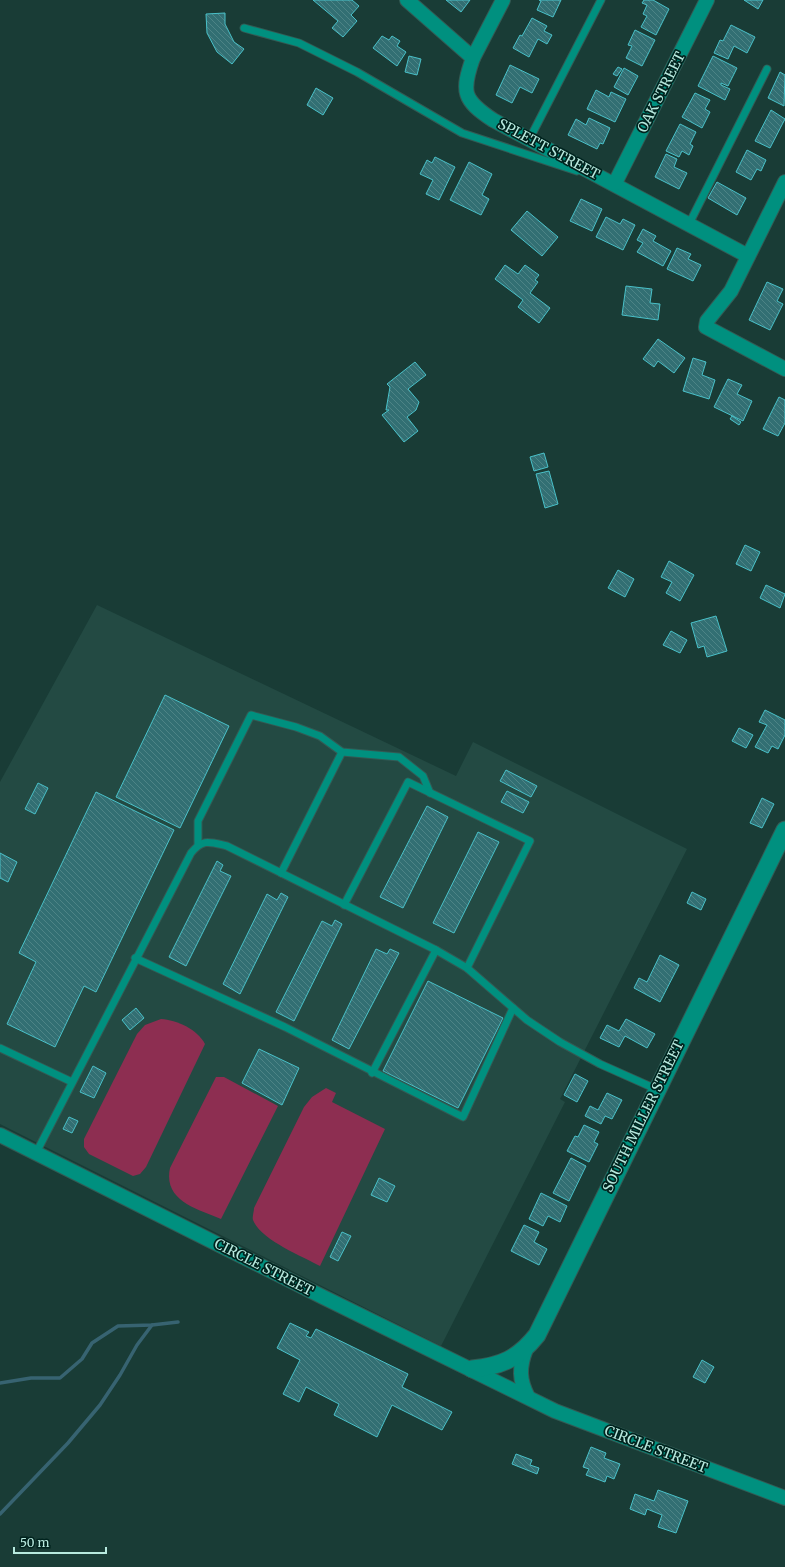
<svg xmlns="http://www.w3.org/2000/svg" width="785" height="1567" font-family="Merriweather,serif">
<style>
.built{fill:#234a43}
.pitch{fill:#8d2e51}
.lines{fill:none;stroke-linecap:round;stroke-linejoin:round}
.stream{stroke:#376371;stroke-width:3.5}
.building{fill:url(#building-back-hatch);stroke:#49c1c9}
.service-casing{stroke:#335a54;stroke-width:9}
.minor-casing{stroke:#335a54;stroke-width:16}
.tertiary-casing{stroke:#335a54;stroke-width:19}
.service{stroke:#00907f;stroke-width:7}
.minor{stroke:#00907f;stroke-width:14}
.tertiary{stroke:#00907f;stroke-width:17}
.labels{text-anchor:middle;stroke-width:3.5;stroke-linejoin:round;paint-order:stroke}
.street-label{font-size:14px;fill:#b7e9de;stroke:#00231e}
</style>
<defs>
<pattern id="building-back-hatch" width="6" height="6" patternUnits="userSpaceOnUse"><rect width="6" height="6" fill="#326f73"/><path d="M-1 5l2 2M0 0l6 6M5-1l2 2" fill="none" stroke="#4d8486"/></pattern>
</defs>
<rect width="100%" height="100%" fill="#193c36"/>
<path class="built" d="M97 605 456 776 473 742 687 849 560 1099 565 1102 441 1346 0 1124V782Z"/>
<g class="pitch">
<path d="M161 1019C177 1020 197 1029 205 1044L146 1167 140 1174 133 1176 89 1154 84 1147V1139L137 1034 145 1025Z"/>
<path d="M216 1077H224L278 1106 221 1219C197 1209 163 1201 170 1168Z"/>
<path d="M326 1088 336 1093 332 1102 385 1129 320 1266C302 1256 261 1240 253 1220 252 1217 254 1212 254 1208L304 1107 312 1097Z"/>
</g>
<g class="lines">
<g class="stream">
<path d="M0 1383 31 1378H60L82 1359 92 1343 118 1326 152 1325 178 1322"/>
<path d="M0 1514 68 1443 100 1405 120 1375 137 1345 152 1325"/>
</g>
</g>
<g class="building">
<path d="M313 0H352L359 6 351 15 357 21 343 37 332 28 338 21Z"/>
<path d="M446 0H470L461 12Z"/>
<path d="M539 0H561L553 17 537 10 541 1Z"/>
<path d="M644 0H653L669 9 656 35 641 27 647 16 643 14 647 5 642 3Z"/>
<path d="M744 0H763L758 9Z"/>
<path d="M225 13V24L234 42 244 49 232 64 217 52 207 33 206 14Z"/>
<path d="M532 18 547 26 544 31 552 35 547 44 538 39 529 57 513 48 520 35 522 36Z"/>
<path d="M731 25 755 37 747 53 734 46 728 59 714 53 720 40 723 41Z"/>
<path d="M635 30 655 40 642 66 626 58 632 46 628 45Z"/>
<path d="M382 36 389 40 392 36 400 41 397 46 406 52 397 66 373 48Z"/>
<path d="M409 56 421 59 417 75 405 72Z"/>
<path d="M713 56 737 68 728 86 721 83V85L730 89 725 100 698 86Z"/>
<path d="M510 65 539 79 532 93 520 87 512 103 496 95Z"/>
<path d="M618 67 622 69 617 76 613 74Z"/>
<path d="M624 68 638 76 628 95 614 87Z"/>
<path d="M780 72 785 75 784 106 768 98Z"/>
<path d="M316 88 333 98 323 115 307 105Z"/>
<path d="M596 90 609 97 611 92 626 99 615 122 587 109Z"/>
<path d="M695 93 710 100 705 109 710 112 702 128 682 117Z"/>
<path d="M771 110 785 119 770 148 755 141Z"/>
<path d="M589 118 610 128 603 144 600 143 597 149 568 135 576 119 586 125Z"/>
<path d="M680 124 696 132 690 144 693 146 689 155 682 151 679 157 666 151Z"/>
<path d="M747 150 766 160 761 171 757 169 751 180 736 172Z"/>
<path d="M666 154 677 159 674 167 687 173 679 189 655 177Z"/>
<path d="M435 157 455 167 439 200 426 194 433 180 420 174 427 160 432 163Z"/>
<path d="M469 162 492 174 482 195 489 199 481 215 450 200Z"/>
<path d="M717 182 746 198 737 215 708 198Z"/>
<path d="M581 199 602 209 592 231 570 221Z"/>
<path d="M527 211 558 237 542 256 511 230Z"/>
<path d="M606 217 620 224 623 219 635 225 623 250 596 237Z"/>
<path d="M643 229 656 236 653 241 671 251 663 266 637 252 643 243 637 240Z"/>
<path d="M677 248 691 254 688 259 701 265 693 281 667 269Z"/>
<path d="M505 265 518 274 525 265 539 275 535 280 538 282 530 293 550 308 539 323 518 307 523 300 495 279Z"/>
<path d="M767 282 783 289 777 301 783 304 770 330 749 320Z"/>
<path d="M626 286 652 289 650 303 660 304 658 320 622 315Z"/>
<path d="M658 339 685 358 674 373 658 361 654 367 643 359Z"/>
<path d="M693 358 706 362 702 375 715 380 709 399 683 391Z"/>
<path d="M415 362 426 375 408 389 419 402 416 410 407 417 418 431 404 442 382 415 389 410H386L390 387 387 384Z"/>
<path d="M728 379 742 385 737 394 752 401 743 421 714 407Z"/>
<path d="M779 397 785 400V423L778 436 763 429Z"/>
<path d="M732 416 741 422 739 425 730 419Z"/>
<path d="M544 453 548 467 534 471 530 457Z"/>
<path d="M549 471 558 504 545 508 536 474Z"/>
<path d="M745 545 760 552 751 571 736 564Z"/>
<path d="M669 561 694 575 680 601 666 593 672 582 661 577Z"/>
<path d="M618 570 634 579 625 597 608 588Z"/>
<path d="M766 585 785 594 780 608 760 598Z"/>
<path d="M716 616 727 651 707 657 704 646 698 648 691 623Z"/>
<path d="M671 631 687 640 680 653 663 645Z"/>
<path d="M165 695 229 726 180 828 116 797Z"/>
<path d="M765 710 785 720V735L778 749 772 746 768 753 755 747 767 725 759 722Z"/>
<path d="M739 728 753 735 746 748 732 741Z"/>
<path d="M506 770 537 786 531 797 500 781Z"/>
<path d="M38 783 48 788 35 814 25 809Z"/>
<path d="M507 791 529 802 523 813 501 802Z"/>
<path d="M96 792 174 830 96 992 84 986 55 1047 7 1024 36 962 19 953Z"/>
<path d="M762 798 774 804 762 828 750 823Z"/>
<path d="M427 806 448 817 403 908 380 897Z"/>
<path d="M478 832 499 842 454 933 433 923Z"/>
<path d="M0 853 17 862 8 882 0 878Z"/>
<path d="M217 861 223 865 220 871 231 876 186 966 169 957Z"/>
<path d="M692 892 706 899 701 910 687 903Z"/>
<path d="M281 893 288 897 240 994 223 984 267 894 277 900Z"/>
<path d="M335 920 342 924 294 1021 276 1012 322 921 332 926Z"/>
<path d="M376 949 387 954 390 949 399 953 349 1049 332 1040Z"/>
<path d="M660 955 679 965 660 1002 634 988 639 978 647 982Z"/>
<path d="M428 981 503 1018 458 1108 383 1071Z"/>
<path d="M136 1008 144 1018 130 1030 122 1020Z"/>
<path d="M626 1019 655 1034 647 1048 625 1036 619 1047 600 1038 607 1025 619 1031Z"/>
<path d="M259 1049 299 1068 282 1105 242 1083Z"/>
<path d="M93 1066 106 1073 94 1098 80 1092Z"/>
<path d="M575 1074 588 1081 577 1102 564 1095Z"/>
<path d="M607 1093 622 1100 612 1119 605 1116 601 1124 585 1116 590 1106 598 1110Z"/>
<path d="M69 1117 78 1121 72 1133 63 1129Z"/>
<path d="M584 1125 599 1132 594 1142 598 1144 589 1162 567 1151 575 1136 578 1137Z"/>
<path d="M571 1158 586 1166 569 1201 553 1193Z"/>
<path d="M379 1178 395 1186 387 1202 371 1195Z"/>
<path d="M541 1193 567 1206 560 1222 548 1216 543 1226 529 1219Z"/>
<path d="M524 1225 539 1232 534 1242 547 1249 539 1265 511 1251Z"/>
<path d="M342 1232 351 1236 338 1261 330 1257Z"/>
<path d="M290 1323 309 1332 306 1336 311 1338 316 1329 408 1374 402 1387 452 1412 442 1430 392 1405 377 1437 334 1415 339 1404 306 1387 299 1402 283 1394 300 1360 277 1348Z"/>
<path d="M702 1360 714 1367 705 1383 693 1377Z"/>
<path d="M591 1447 606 1453 604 1458 620 1464 614 1479 607 1476 605 1482 586 1475 589 1469 583 1467Z"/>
<path d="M516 1454 532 1460 530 1465 539 1468 537 1474 512 1464Z"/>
<path d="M658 1490 688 1501 676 1533 658 1527 662 1515 647 1509 645 1515 630 1509 635 1494 654 1501Z"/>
</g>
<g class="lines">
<defs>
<g id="service">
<path d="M244 28 299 43 357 72 462 133 577 171"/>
<path d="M530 138 601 0"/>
<path d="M689 224 767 69"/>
<path d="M198 845V821L251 715 296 727 320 736 342 752 399 757 423 776 430 793"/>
<path d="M281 873 342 752"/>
<path d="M344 905 408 782 530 841 467 968"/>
<path d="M135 958 285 1027 463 1117 513 1008"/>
<path d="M0 1048 72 1082"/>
<path d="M372 1073 436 950"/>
<path d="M36 1153 191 853C203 838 210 842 227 846L436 950 467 968 527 1020 560 1042 600 1064 656 1089"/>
</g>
<g id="minor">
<path d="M407 0 473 58C461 92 463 100 493 120L748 256"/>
<path d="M473 58 503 0"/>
<path d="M785 182 731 291 707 321 706 327 785 369"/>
<path d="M615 183 707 0"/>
<path d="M0 1135 323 1297 555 1411 785 1498"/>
<path d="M526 1349C519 1367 519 1380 528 1397"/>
</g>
<path id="tertiary" d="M472 1369C501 1366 518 1359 537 1335L785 830"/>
</defs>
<use href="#service" class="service-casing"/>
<use href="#minor" class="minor-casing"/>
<use href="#tertiary" class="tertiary-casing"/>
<use href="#service" class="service"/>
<use href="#minor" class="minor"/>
<use href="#tertiary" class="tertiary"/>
</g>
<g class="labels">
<g class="street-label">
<text transform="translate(661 92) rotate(-63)" y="5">OAK STREET</text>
<text transform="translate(549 149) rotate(28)" y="5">SPLETT STREET</text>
<text transform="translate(643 1116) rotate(-64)" y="5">SOUTH MILLER STREET</text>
<text transform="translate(264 1267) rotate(27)" y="5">CIRCLE STREET</text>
<text transform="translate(656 1449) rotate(21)" y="5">CIRCLE STREET</text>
</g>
</g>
<path d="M14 1547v6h92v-6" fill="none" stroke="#b7e9de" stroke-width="2"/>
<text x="20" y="1547" font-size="12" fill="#b7e9de" stroke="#00231e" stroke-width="3" paint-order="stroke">50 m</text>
</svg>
